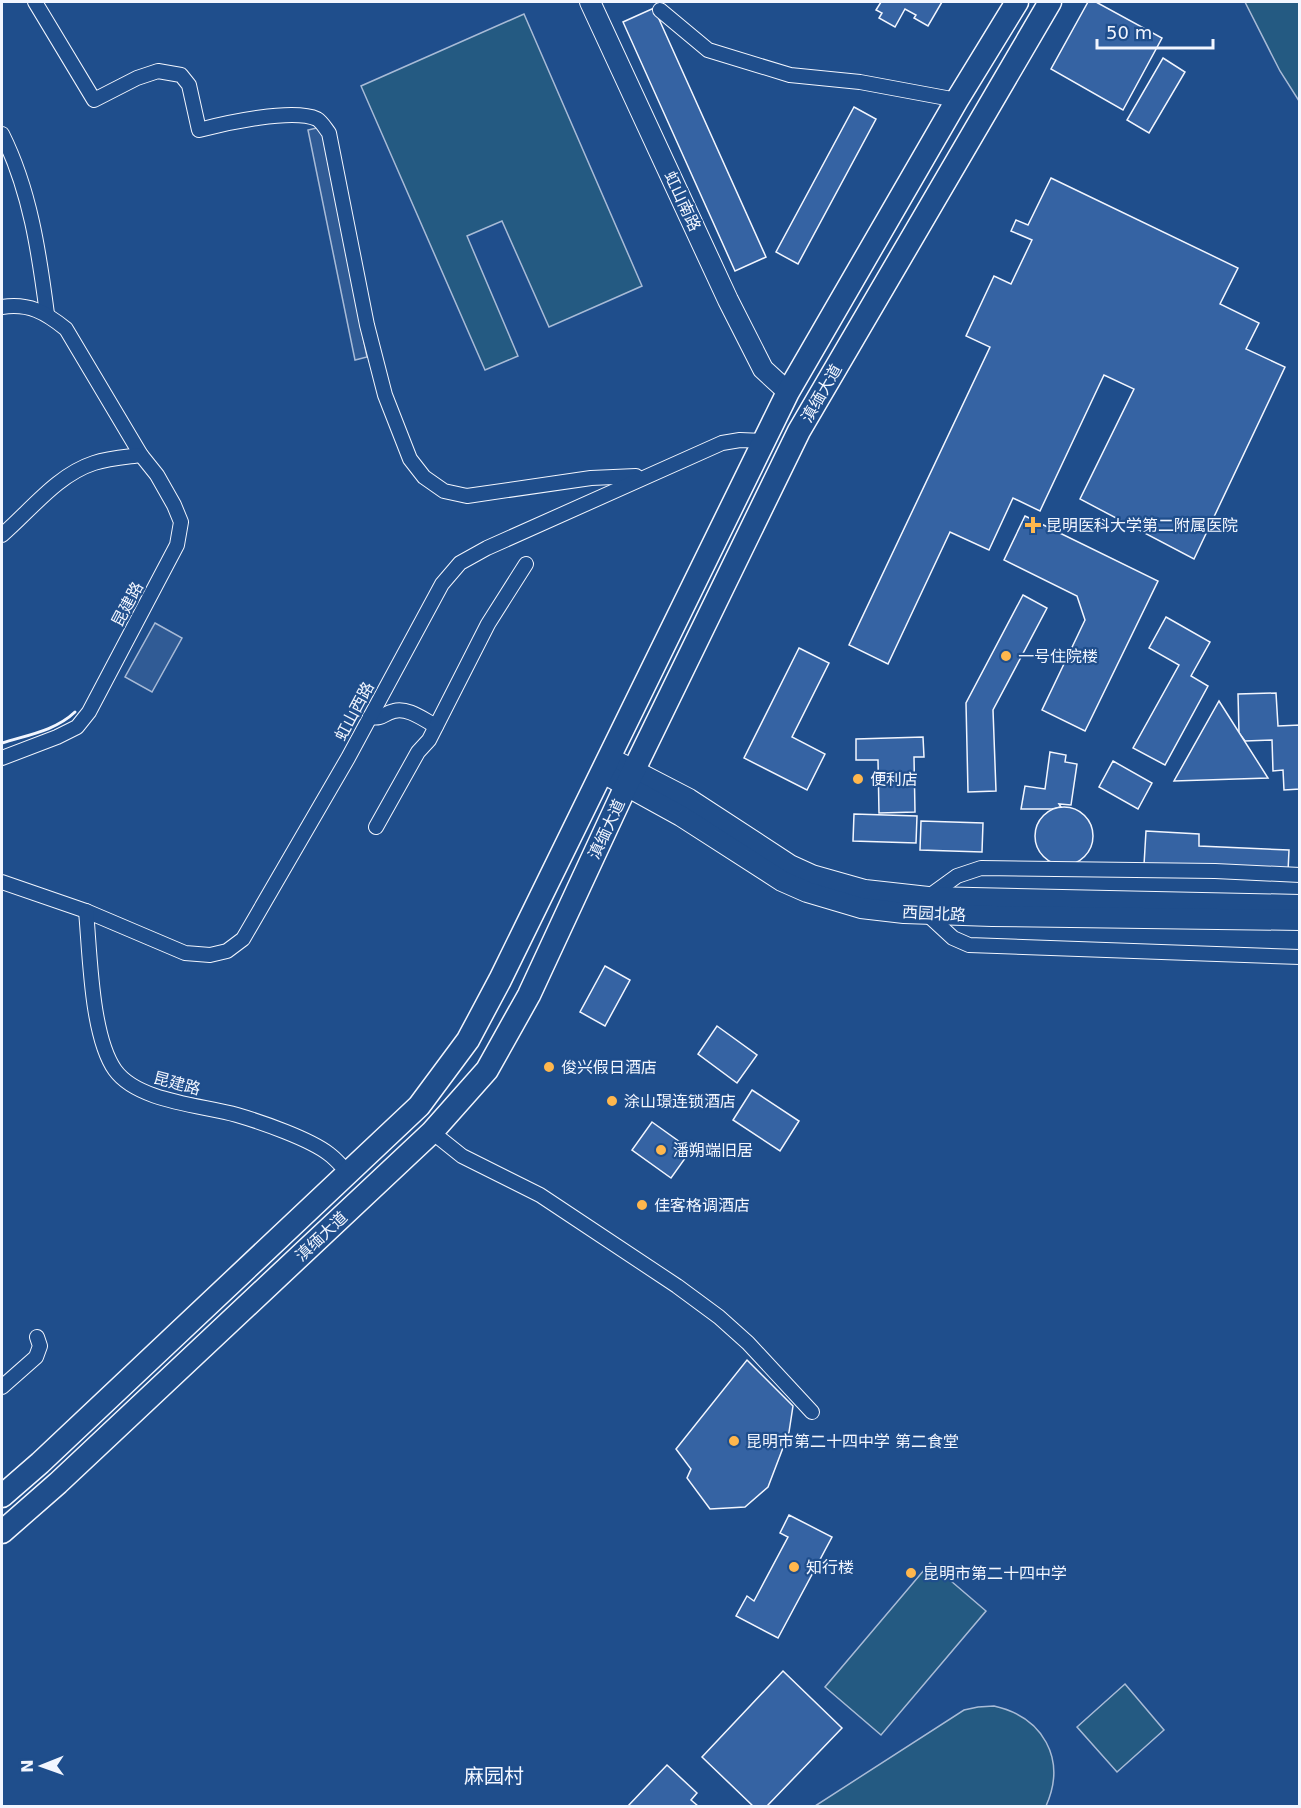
<svg xmlns="http://www.w3.org/2000/svg" width="1301" height="1808" font-family="'DejaVu Sans','Noto Sans SC',sans-serif">
<style>
.green{fill:#245a82;stroke:#a8bbd7;stroke-width:1.5}
.parking{fill:#305b95;stroke:#a8bbd7;stroke-width:1.5}
.building{fill:#3563a3;stroke:#f2f6ff;stroke-width:1.5}
.lines{fill:none;stroke-linecap:round;stroke-linejoin:round}
.street-casing{stroke:#f2f6ff;stroke-width:16}
.secondary-casing{stroke:#f2f6ff;stroke-width:22}
.primary-casing{stroke:#f2f6ff;stroke-width:25}
.street{stroke:#1f4e8c;stroke-width:14}
.secondary{stroke:#1f4e8c;stroke-width:20}
.primary{stroke:#1f4e8c;stroke-width:22}
.wall{stroke:#f2f6ff;stroke-width:3}
.poi-dot{fill:#ffb74d;stroke:#1f4e8c;stroke-width:2}
.labels{text-anchor:middle;stroke-width:4.5;stroke-linejoin:round;paint-order:stroke}
.street-label{font-size:16px;fill:#f2f6ff;stroke:#1f4e8c}
.poi-label{font-size:16px;fill:#f2f6ff;stroke:#1f4e8c;text-anchor:start}
.quarter-label{font-size:20px;fill:#f2f6ff;stroke:#1f4e8c}
</style>
<rect width="100%" height="100%" fill="#1f4e8c"/>
<g class="green">
<path d="M1245 2H1299V101L1280 71Z"/>
<path d="M524 14 642 286 549 327 502 221 467 236 518 356 485 370 361 86Z"/>
<path d="M930 1563 986 1611 881 1735 825 1687Z"/>
<path d="M1125 1684 1164 1730 1117 1772 1077 1727Z"/>
<path d="M994 1706C1043 1717 1067 1759 1046 1806H815L964 1710 978 1707Z"/>
</g>
<g class="parking">
<path d="M321 127 367 357 355 360 308 130Z"/>
<path d="M155 623 182 638 152 692 125 677Z"/>
</g>
<g class="building">
<path d="M881 2H942L928 26 914 18 916 15 905 9 895 27 879 18 882 13 876 10Z"/>
<path d="M1088 2H1096L1162 38 1123 110 1051 69Z"/>
<path d="M654 8 766 257 735 271 623 22Z"/>
<path d="M1163 58 1185 72 1149 133 1127 120Z"/>
<path d="M854 107 876 119 798 264 776 252Z"/>
<path d="M1051 178 1238 268 1220 304 1259 323 1246 349 1285 367 1194 559 1080 499 1134 389 1104 375 1040 511 1013 498 989 550 950 532 888 664 849 645 990 347 966 336 994 276 1011 284 1032 240 1011 231 1016 220 1028 225Z"/>
<path d="M1025 516 1158 581 1085 731 1042 710 1085 620 1077 596 1004 560Z"/>
<path d="M1023 595 1047 608 993 710 996 791 968 792 966 703Z"/>
<path d="M1166 617 1210 642 1191 676 1208 686 1165 765 1133 748 1179 665 1149 648Z"/>
<path d="M799 648 829 663 792 737 825 754 807 790 744 758Z"/>
<path d="M1276 693 1278 726 1300 725V789L1284 790 1283 770 1273 771 1272 740 1245 741 1239 733 1238 694Z"/>
<path d="M1219 701 1268 778 1174 781Z"/>
<path d="M923 737 924 757H914L915 812 879 813 878 760H856V739Z"/>
<path d="M1050 752 1066 755 1065 762 1077 764 1071 805 1059 804 1061 807 1052 809H1021L1025 786 1045 789Z"/>
<path d="M1113 761 1152 783 1138 809 1099 787Z"/>
<circle cx="1064" cy="836" r="29"/>
<path d="M854 814 917 816 916 843 853 841Z"/>
<path d="M921 821 983 823 982 852 920 850Z"/>
<path d="M1146 831 1199 834V846L1289 850 1288 872 1144 865Z"/>
<path d="M605 966 630 980 605 1026 580 1012Z"/>
<path d="M717 1026 757 1055 737 1083 698 1054Z"/>
<path d="M752 1090 799 1121 780 1151 733 1120Z"/>
<path d="M652 1122 691 1150 671 1178 632 1150Z"/>
<path d="M747 1360 793 1406 789 1432 768 1487 745 1507 710 1509 687 1478 691 1469 676 1449Z"/>
<path d="M789 1515 832 1537 778 1638 736 1616 747 1596 754 1601 788 1537 780 1533Z"/>
<path d="M783 1671 842 1728 767 1806H753L702 1757Z"/>
<path d="M667 1765 697 1793 691 1800 698 1806H628Z"/>
</g>
<g class="lines">
<defs>
<g id="street">
<path d="M35 2 94 100 137 78 158 71 181 75 189 85 199 130C225 123 293 108 317 119 322 122 325 128 329 133L367 325 385 395 410 459 424 477 444 491 467 496 591 478 636 476"/>
<path d="M660 10 708 50 790 75 860 82 957 100"/>
<path d="M2 134C30 190 39 252 47 314"/>
<path d="M2 307C29 303 45 312 66 329L141 455 157 475 174 505 181 522 177 545 89 712 77 727 57 737 2 758"/>
<path d="M2 535C31 510 57 475 94 463 109 458 126 457 141 455"/>
<path d="M370 717C384 719 382 714 394 711 408 707 424 720 436 726"/>
<path d="M376 827 418 752 429 740 488 624 526 564"/>
<path d="M2 882 86 911 185 953 210 955 227 951 243 939 348 758 442 584 460 563 487 548 722 443 740 440 765 441"/>
<path d="M928 897 957 876 981 868 1215 871 1300 875"/>
<path d="M86 911C90 953 91 1036 115 1070 138 1102 202 1105 237 1115 261 1122 310 1139 329 1154 336 1159 342 1167 349 1173"/>
<path d="M927 914 953 938 969 945 1300 957"/>
<path d="M432 1132 462 1156 540 1195 677 1286 719 1317 748 1343 812 1412"/>
<path d="M2 1387 36 1357 40 1346 37 1337"/>
</g>
<g id="secondary">
<path d="M590 2 728 300 763 369 788 392"/>
<path d="M610 758 689 799 790 865 812 875 865 890 928 897 1300 905"/>
<path d="M603 773 681 816 782 881 807 892 861 908 904 913 992 916 1300 920"/>
</g>
<g id="primary">
<path d="M2 1496 40 1463 419 1106 468 1040 500 980 788 392 957 100 1017 2"/>
<path d="M2 1532 58 1483 432 1132 487 1070 529 995 626 786 799 431 1050 2"/>
</g>
</defs>
<use href="#street" class="street-casing"/>
<use href="#secondary" class="secondary-casing"/>
<use href="#primary" class="primary-casing"/>
<use href="#street" class="street"/>
<use href="#secondary" class="secondary"/>
<use href="#primary" class="primary"/>
<path class="wall" d="M2 743C27 735 55 731 75 712"/>
</g>
<g class="poi-dot">
<path d="M1030 516h6v6h6v6h-6v6h-6v-6h-6v-6h6z"/>
<circle cx="1006" cy="656" r="6"/>
<circle cx="858" cy="779" r="6"/>
<circle cx="549" cy="1067" r="6"/>
<circle cx="612" cy="1101" r="6"/>
<circle cx="661" cy="1150" r="6"/>
<circle cx="642" cy="1205" r="6"/>
<circle cx="734" cy="1441" r="6"/>
<circle cx="794" cy="1567" r="6"/>
<circle cx="911" cy="1573" r="6"/>
</g>
<g class="labels">
<g class="street-label">
<text transform="translate(683 201) rotate(65)" y="6">虹山南路</text>
<text transform="translate(821 393) rotate(-60)" y="6">滇缅大道</text>
<text transform="translate(127 604) rotate(-62)" y="6">昆建路</text>
<text transform="translate(354 711) rotate(-62)" y="6">虹山西路</text>
<text transform="translate(606 829) rotate(-65)" y="6">滇缅大道</text>
<text transform="translate(934 913) rotate(3)" y="6">西园北路</text>
<text transform="translate(177 1083) rotate(15)" y="6">昆建路</text>
<text transform="translate(321 1236) rotate(-43)" y="6">滇缅大道</text>
</g>
<g class="poi-label">
<text x="1046" y="531">昆明医科大学第二附属医院</text>
<text x="1018" y="662">一号住院楼</text>
<text x="870" y="785">便利店</text>
<text x="561" y="1073">俊兴假日酒店</text>
<text x="624" y="1107">涂山璟连锁酒店</text>
<text x="673" y="1156">潘朔端旧居</text>
<text x="654" y="1211">佳客格调酒店</text>
<text x="746" y="1447">昆明市第二十四中学 第二食堂</text>
<text x="806" y="1573">知行楼</text>
<text x="923" y="1579">昆明市第二十四中学</text>
</g>
<g class="quarter-label">
<text x="494" y="1783">麻园村</text>
</g>
</g>
<rect width="1301" height="1808" fill="none" stroke="#f2f6ff" stroke-width="6"/>
<g transform="translate(42 1766) rotate(269)" stroke="#1f4e8c" stroke-width="4.5" paint-order="stroke">
<path d="M0-4.5L10 22L0 15L-10 22Z" fill="#f2f6ff"/>
<text y="-9" font-size="16" font-weight="bold" text-anchor="middle" fill="#f2f6ff">N</text>
</g>
<path d="M1097 39v9h116v-9" fill="none" stroke="#f2f6ff" stroke-width="3"/>
<text x="1106" y="39" font-size="18" fill="#f2f6ff" stroke="#1f4e8c" stroke-width="4.5" paint-order="stroke">50 m</text>
</svg>
